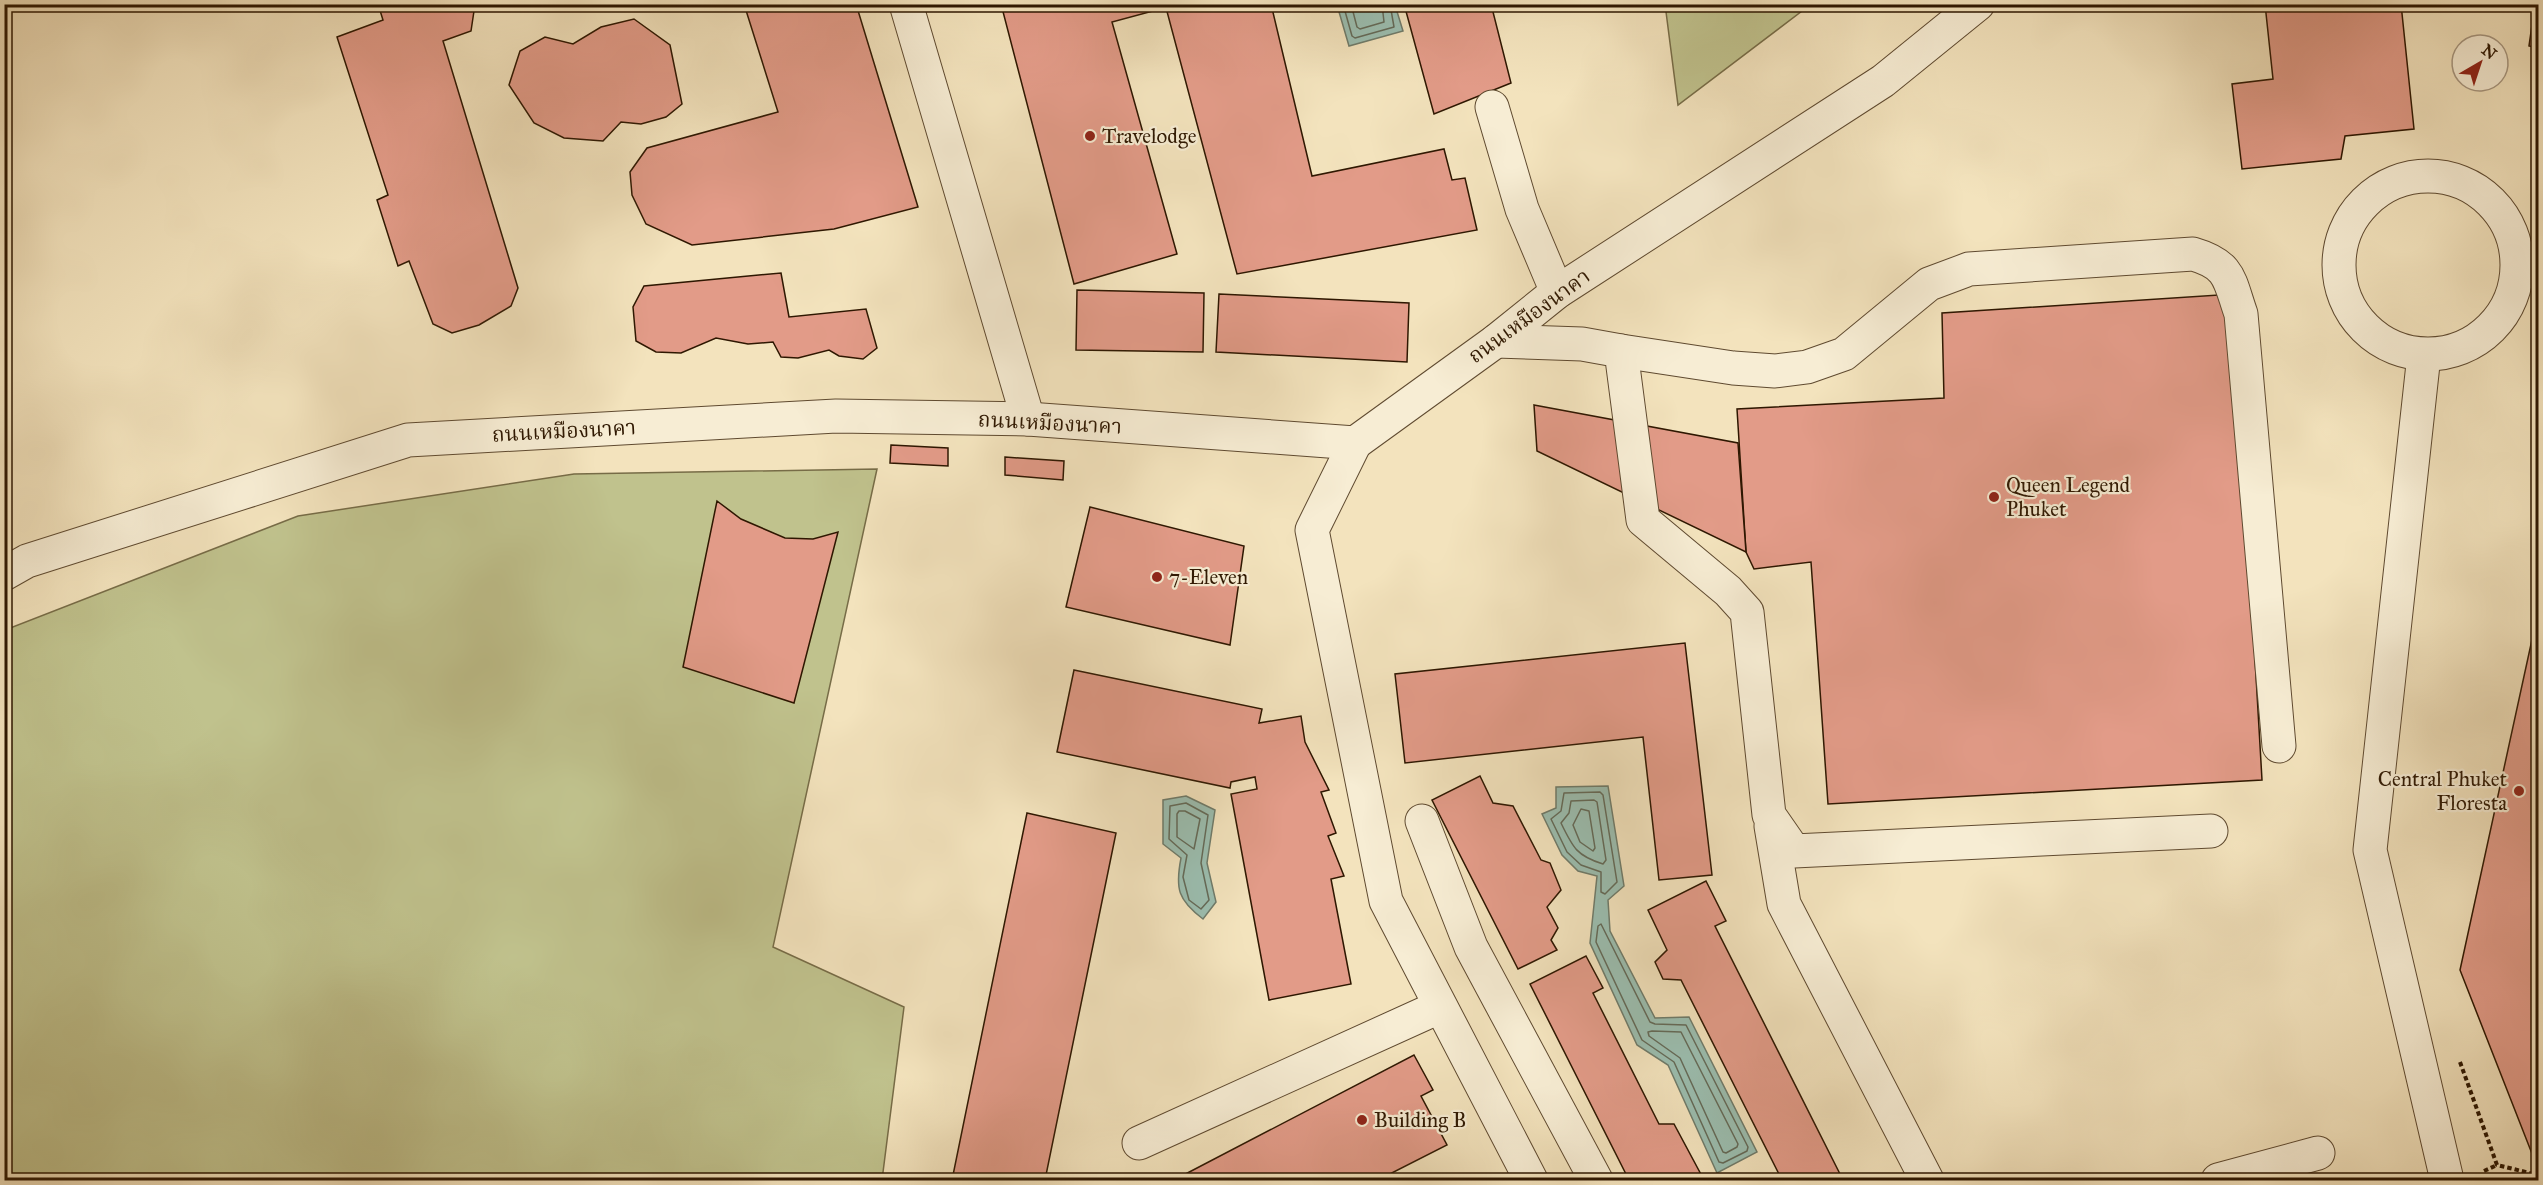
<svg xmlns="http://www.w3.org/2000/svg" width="2543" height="1185" font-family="'IM FELL Great Primer','Noto Serif Thai',serif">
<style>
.green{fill:#c0c28d;stroke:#776c47;stroke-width:1.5}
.water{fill:#9bbeb0;stroke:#6f7b6a;stroke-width:1.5}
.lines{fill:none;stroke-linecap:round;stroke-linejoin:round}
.shore{stroke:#646a58;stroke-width:1.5}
.building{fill:#e29b88;stroke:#2e1701;stroke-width:1.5}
.minor-casing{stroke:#5f4a30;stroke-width:35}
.path{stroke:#2e1701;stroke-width:4;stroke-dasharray:4.5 3;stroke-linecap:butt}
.minor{stroke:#f7edd4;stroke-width:33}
.poi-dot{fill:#8f2418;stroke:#f7edd4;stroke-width:2}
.labels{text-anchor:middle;stroke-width:4.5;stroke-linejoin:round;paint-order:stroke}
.poi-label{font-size:21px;fill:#2e1701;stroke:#f7edd4;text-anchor:start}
.street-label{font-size:21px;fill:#2e1701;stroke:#f7edd4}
</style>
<rect width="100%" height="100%" fill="#f3e3bd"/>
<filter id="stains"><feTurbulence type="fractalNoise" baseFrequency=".00333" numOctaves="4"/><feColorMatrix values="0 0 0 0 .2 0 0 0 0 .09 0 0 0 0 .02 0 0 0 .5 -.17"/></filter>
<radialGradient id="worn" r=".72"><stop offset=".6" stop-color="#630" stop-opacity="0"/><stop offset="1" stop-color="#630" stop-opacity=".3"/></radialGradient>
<g class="green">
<path d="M1665 4H1810V5L1678 105Z"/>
<path d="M877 469 773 947 904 1007 882 1180H5V630L298 516 574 474Z"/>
</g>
<g class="water">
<path d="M1337 5H1395L1403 31 1349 46Z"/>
<path d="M1608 786 1624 886 1608 900 1610 931 1655 1018 1689 1017 1757 1152 1717 1173 1668 1065 1637 1045 1590 943 1597 876 1578 871 1562 855 1542 814 1556 808V787Z"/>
<path d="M1186 796 1215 810 1207 863 1216 902 1203 919C1178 900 1175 889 1181 858L1163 844V800Z"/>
</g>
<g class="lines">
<g class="shore">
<path d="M1343 4 1352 36 1355 38 1394 27 1390 4"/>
<path d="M1351 4 1357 27 1360 29 1384 22 1382 4"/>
<path d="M1600 792 1603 795 1617 882 1605 894 1601 892V872L1581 865 1567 852 1551 819 1561 811 1564 793Z"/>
<path d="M1594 800 1597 802 1606 860 1603 864C1577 856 1573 848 1561 823L1569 813 1571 801Z"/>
<path d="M1186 803 1208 815 1201 863 1209 900 1201 909 1189 900 1183 877 1187 855 1169 839 1170 806Z"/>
<path d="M1581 809 1589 811 1595 848 1593 851 1580 842 1573 825Z"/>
<path d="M1179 811H1185L1200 819 1194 849 1177 837V814Z"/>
<path d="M1601 924 1650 1022 1655 1024 1686 1025 1748 1147 1747 1151 1723 1163 1719 1162 1674 1062 1642 1040 1596 942 1598 926Z"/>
<path d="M1652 1031 1681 1032 1738 1144 1737 1147 1726 1153 1723 1152 1680 1058 1649 1036 1648 1032Z"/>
</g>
</g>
<g class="building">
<path d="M378 4H470L474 11 471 31 443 41 518 288 511 306 479 325 452 333 433 324 409 261 398 266 377 200 388 195 337 37 383 20Z"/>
<path d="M744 4H856L918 207 834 229 692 245 646 224 632 195 630 172 647 148 778 112Z"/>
<path d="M1001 4H1151L1153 11 1112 22 1177 254 1074 284Z"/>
<path d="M1165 4H1271L1312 176 1444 149 1452 180 1465 178 1477 230 1237 274Z"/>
<path d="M1404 4H1491L1511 83 1434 114Z"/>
<path d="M2265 4H2401L2414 129 2345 136 2341 159 2242 169 2232 84 2273 79Z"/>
<path d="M2535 4H2538V48L2529 46Z"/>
<path d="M634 19 670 45 682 104 666 117 641 124 621 122 603 141 564 138 534 123 509 85 520 51 545 37 573 44 601 27Z"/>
<path d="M781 273 789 317 866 309 877 348 863 359 839 356 829 350 798 358 781 357 773 342 748 344 716 338 681 353 656 352 636 341 633 307 644 286Z"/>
<path d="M1077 290 1204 293 1203 352 1076 350Z"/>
<path d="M1219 294 1409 303 1407 362 1216 352Z"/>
<path d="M2234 294 2262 780 1828 804 1811 562 1754 569 1746 552 1737 409 1944 398 1942 313Z"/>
<path d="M1534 405 1738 443 1746 552 1537 451Z"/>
<path d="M891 445 948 448V466L890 463Z"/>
<path d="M1005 457 1064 461 1063 480 1005 475Z"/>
<path d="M717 501 741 519 785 538 813 539 838 532 794 703 683 667Z"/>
<path d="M1090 507 1244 546 1230 645 1066 607Z"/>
<path d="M2538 612V1169L2460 970Z"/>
<path d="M1685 643 1712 875 1659 880 1643 737 1405 763 1395 674Z"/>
<path d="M1074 670 1262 709 1259 723 1301 716 1305 742 1329 790 1321 792 1336 833 1328 836 1344 876 1331 879 1351 984 1269 1000 1231 794 1257 789 1255 777 1231 782 1230 788 1057 752Z"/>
<path d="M1480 776 1493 803 1513 806 1541 860 1550 863 1561 890 1547 907 1558 928 1551 940 1557 950 1518 969 1432 800Z"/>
<path d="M1027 813 1116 833 1045 1180H952Z"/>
<path d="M1706 881 1726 921 1715 926 1843 1180H1782L1681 980 1663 979 1655 962 1667 950 1648 910Z"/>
<path d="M1586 956 1603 988 1593 993 1659 1124H1674L1704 1180H1629L1530 984Z"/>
<path d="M1414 1055 1433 1090 1421 1096 1447 1145 1378 1180H1174Z"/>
</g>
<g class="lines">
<defs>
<g id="minor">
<path d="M906 4 1028 419"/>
<path d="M1492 107 1522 209 1557 292"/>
<circle cx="2428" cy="265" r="89"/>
<path d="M1496 341 1582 344 1621 351 1643 520 1728 591 1747 612 1769 815 1794 851 2211 831"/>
<path d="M1621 351 1733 368 1775 371 1807 367 1844 354 1929 284 1969 269 2193 254C2231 265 2229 280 2241 314L2279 746"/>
<path d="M2424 355 2370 850 2447 1180"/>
<path d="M1355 443 1312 530 1386 901 1531 1180"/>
<path d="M4 574 27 561 408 440 836 416 1028 419 1355 443 1496 341 1557 292 1883 81 1978 4"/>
<path d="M1422 821 1471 947 1596 1180"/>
<path d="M1771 826 1784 904 1927 1180"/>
<path d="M1139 1143 1439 1007"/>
<path d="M2218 1180 2318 1153"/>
</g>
</defs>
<use href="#minor" class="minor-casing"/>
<g class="path">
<path d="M2460 1062 2497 1165 2538 1175"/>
<path d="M2484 1171 2497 1165"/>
</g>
<use href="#minor" class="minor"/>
</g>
<g class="poi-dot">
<circle cx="1090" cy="136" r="6"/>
<circle cx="1994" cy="497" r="6"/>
<circle cx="1157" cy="577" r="6"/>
<circle cx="2519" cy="791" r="6"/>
<circle cx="1362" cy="1120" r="6"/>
</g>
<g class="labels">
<g class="poi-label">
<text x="1102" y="143">Travelodge</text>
<text x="2006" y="492">Queen Legend<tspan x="2006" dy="24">Phuket</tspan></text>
<text x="1169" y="584">7-Eleven</text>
<text x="2507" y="786" text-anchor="end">Central Phuket<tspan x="2507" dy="24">Floresta</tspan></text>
<text x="1374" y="1127">Building B</text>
</g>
<g class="street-label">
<text transform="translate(1529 316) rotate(-36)" y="7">ถนนเหมืองนาคา</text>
<text transform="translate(1050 423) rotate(3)" y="7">ถนนเหมืองนาคา</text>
<text transform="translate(564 431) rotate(-3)" y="7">ถนนเหมืองนาคา</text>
</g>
</g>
<rect width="2543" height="1185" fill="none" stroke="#f3e3bd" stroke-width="24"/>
<rect x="6" y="6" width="2531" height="1173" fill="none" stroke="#2e1701" stroke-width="3"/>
<rect x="12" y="12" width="2519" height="1161" fill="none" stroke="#2e1701" stroke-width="1.5"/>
<g transform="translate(2480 63) rotate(39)"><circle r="28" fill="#f7edd4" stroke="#a79780" stroke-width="1.5"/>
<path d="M0-4.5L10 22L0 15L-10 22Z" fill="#8f2418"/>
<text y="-9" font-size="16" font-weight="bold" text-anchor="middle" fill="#2e1701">N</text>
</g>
<rect width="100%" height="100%" filter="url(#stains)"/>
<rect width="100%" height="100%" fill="url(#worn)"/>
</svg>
